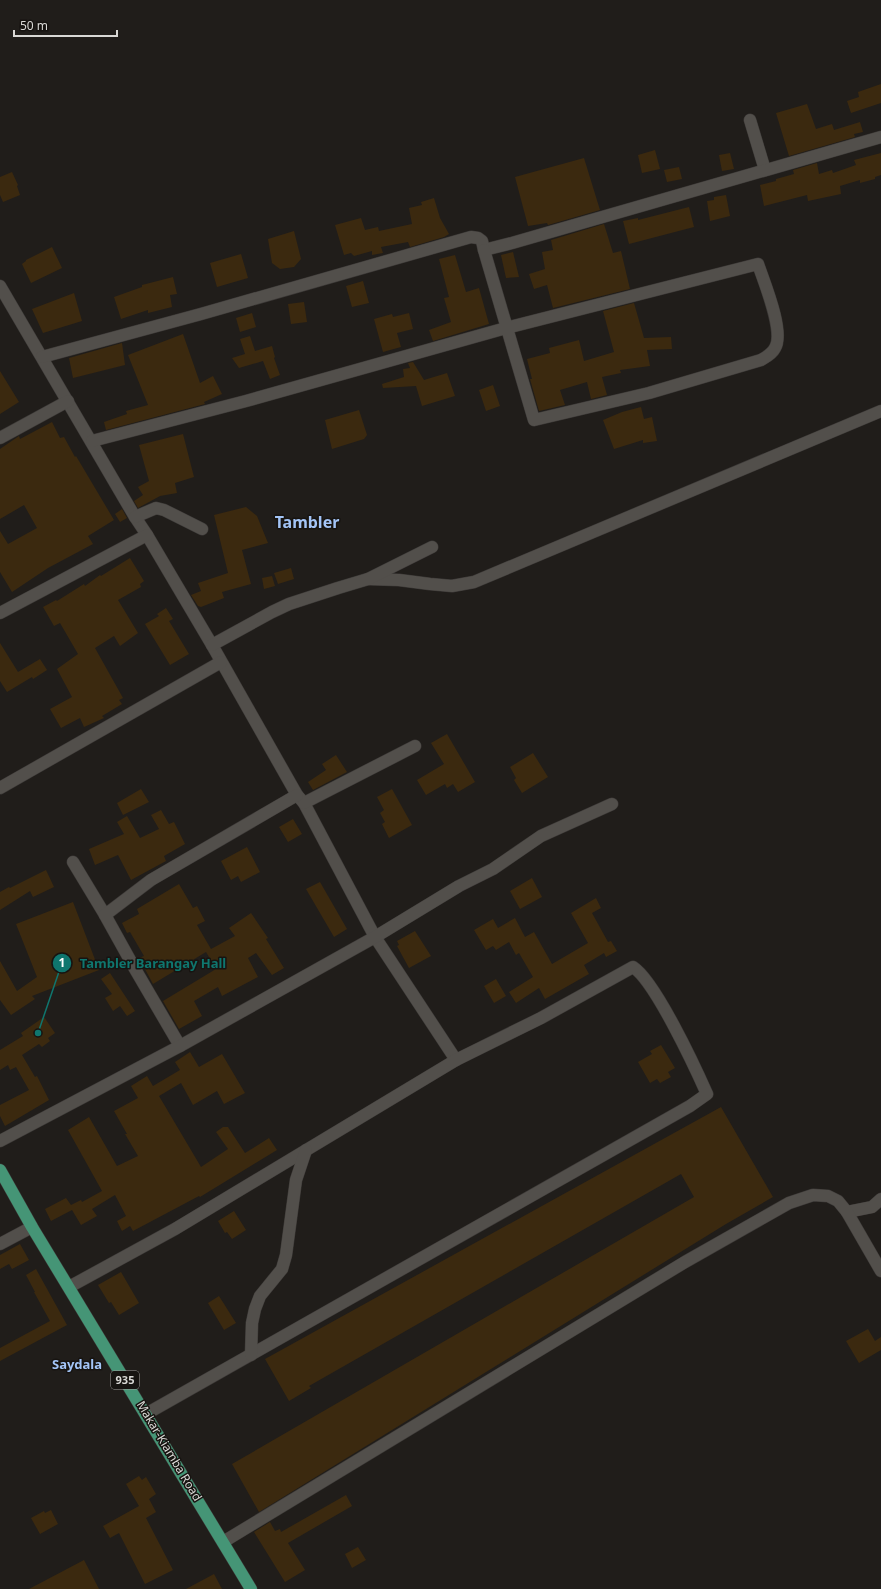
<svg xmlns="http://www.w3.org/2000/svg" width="881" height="1589" font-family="'Noto Sans',sans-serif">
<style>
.building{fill:#3b290f}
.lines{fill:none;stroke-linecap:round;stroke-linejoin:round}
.street-casing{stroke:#3c3937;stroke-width:13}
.primary-casing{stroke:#3c3937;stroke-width:13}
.street{stroke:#524f4b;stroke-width:12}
.primary{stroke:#459576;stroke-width:12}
.labels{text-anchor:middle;stroke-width:3;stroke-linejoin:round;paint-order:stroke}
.shield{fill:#171411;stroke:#9f9d9a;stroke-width:1}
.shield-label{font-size:11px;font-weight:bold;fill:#d9d8d5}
.street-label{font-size:12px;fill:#d9d8d5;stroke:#171411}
.neighbourhood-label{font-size:13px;font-weight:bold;fill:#a3c4f6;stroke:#171411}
.district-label{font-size:16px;font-weight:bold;fill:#a3c4f6;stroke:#171411}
.leader{fill:none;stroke:#0f766e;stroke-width:1.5}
.callout-dot{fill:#0f766e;stroke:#171411;stroke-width:1.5}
.mark-label{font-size:12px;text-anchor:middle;font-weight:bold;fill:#fff}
.callout-label{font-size:13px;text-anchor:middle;font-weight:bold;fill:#0f766e;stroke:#171411;stroke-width:3;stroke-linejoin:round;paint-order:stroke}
</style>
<rect width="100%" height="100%" fill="#201d1a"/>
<g class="building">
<path d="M881 84V103L851 113 847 101 859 97 858 92Z"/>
<path d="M807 104 816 129 832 124 834 130 860 122 863 132 854 134 855 137 789 156 776 113Z"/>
<path d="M655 150 660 169 642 173 638 155Z"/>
<path d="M730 153 734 169 722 171 719 155Z"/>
<path d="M881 153V175L875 177V179L860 183V180L840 186 841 194 808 201 807 195 764 206 760 185 776 181V179L794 174 793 170 817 163 819 174 832 170 833 173 856 165 854 160Z"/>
<path d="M584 158 600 210 548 225 547 223 528 226 515 177Z"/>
<path d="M679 167 682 179 667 182 664 170Z"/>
<path d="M12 172 18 185 17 186 20 195 3 202 0 195V177Z"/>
<path d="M726 195 730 216 710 221 707 201 714 200V197Z"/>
<path d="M434 198 440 218 449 234 444 237 410 247 408 242 381 247 383 253 372 255V251L354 256 351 253 344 255 335 225 361 218 365 230 378 227 379 231 412 224 409 208 422 205 421 202Z"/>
<path d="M689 207 694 227 629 244 623 221 638 218V220Z"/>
<path d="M604 224 613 253 621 251 630 289 553 308 547 285 534 289 529 274 545 269 542 252 553 250 551 240Z"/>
<path d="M294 231 301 259 294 267 280 269 272 263 268 239Z"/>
<path d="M52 247 62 268 31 283 22 264 26 261V260Z"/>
<path d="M513 252 519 277 506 278 501 255Z"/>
<path d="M241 254 248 278 217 287 210 263Z"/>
<path d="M455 255 466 292 479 288 489 324 433 341 429 330 451 322 444 298 449 297 439 259Z"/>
<path d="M173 277 177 294 170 295 172 307 148 313V310L121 319 114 297 142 287V285Z"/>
<path d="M363 281 369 303 352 307 346 286Z"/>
<path d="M74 293 82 321 43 333 32 309Z"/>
<path d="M304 302 307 322 291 324 288 304Z"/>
<path d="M634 303 644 338 671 337 672 349 647 350 650 366 620 370 621 373 602 377 607 395 591 399 587 382 560 390 565 405 539 411 530 379H532L527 359 550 353 549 348 579 340 584 361 614 352 603 311Z"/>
<path d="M252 313 256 327 240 332 236 318Z"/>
<path d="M409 313 413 329 397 333 401 347 383 352 374 319 392 314 393 317Z"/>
<path d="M183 334 200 383 213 376 222 394 204 402 205 404 106 430 104 422 127 414 126 411 148 405 128 355Z"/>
<path d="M250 336 255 351 272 346 275 357 274 358 280 375 270 379 263 361 239 368 232 358 245 354 240 339Z"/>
<path d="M122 343 125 365 73 378 69 358Z"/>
<path d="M413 362 424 380 447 373 455 396 422 406 416 386 383 388 382 384 404 377 403 369 410 368 408 363Z"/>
<path d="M0 371 19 402 0 414Z"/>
<path d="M493 385 500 406 486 411 479 390Z"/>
<path d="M641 407 644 419 652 417 657 441 643 443V440L614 449 603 420 622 412Z"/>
<path d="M359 410 367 435 364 439 332 449 325 420Z"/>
<path d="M52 422 60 438 64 437 75 457 76 456 114 520 88 536 93 544 48 568 12 592 0 572V531L8 544 37 528 24 505 0 519V449L19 436 20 439Z"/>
<path d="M183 434 194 477 175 483 177 493 160 496 138 508 134 501 143 495 138 487 149 481 139 445Z"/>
<path d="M246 507 257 516 268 543 242 550 251 584 222 592 224 598 201 607 198 606 191 595 201 591 198 583 228 573 214 515Z"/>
<path d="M122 509 127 518 120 522 115 514Z"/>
<path d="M130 558 144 581 140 584 141 587 118 600 138 633 120 646 114 636 95 648 123 698 119 700 122 704 102 716 104 718 84 727 80 718 61 728 50 709 72 697 57 669 78 654 60 623 54 626 43 607 56 600 57 601 84 584 85 586 100 575 101 576Z"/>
<path d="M291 568 294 579 278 584 274 573Z"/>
<path d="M272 576 275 586 264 589 262 578Z"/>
<path d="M166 608 173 619 169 621 189 654 170 665 145 624 159 616 157 614Z"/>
<path d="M0 643 18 672 40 659 47 670 33 679 32 677 7 692 0 681Z"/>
<path d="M447 734 475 782 458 792 453 784 447 788 445 784 426 795 417 780 444 764 431 743Z"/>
<path d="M533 753 548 777 522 793 514 780 516 778 510 767Z"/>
<path d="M336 755 347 772 313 790 308 782 326 770 322 764Z"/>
<path d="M141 789 149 802 123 815 117 803Z"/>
<path d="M392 789 412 825 389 838 382 824 385 822 380 813 384 810 377 797Z"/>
<path d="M161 810 169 824 174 822 185 844 164 856 166 861 131 880 118 855 95 865 89 849 124 834 117 822 127 816 140 838 159 829 151 815Z"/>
<path d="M293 819 302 834 288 842 279 827Z"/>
<path d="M247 847 260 872 241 882 238 876 231 880 221 861Z"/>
<path d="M46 870 54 887 33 897 30 891 0 910V892L9 887 10 888Z"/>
<path d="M532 878 542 897 520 909 510 891Z"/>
<path d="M320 882 347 929 334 937 306 889Z"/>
<path d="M179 884 193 908 197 906 205 921 197 925 211 949 235 936 229 928 251 913 268 938 266 939 284 968 272 975 256 953 248 958 258 977 222 996 218 987 194 1001 202 1016 179 1029 163 1001 216 969 206 952 153 984 139 958 144 956 130 932 127 933 122 923 139 914 137 909Z"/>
<path d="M596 898 601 908 592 913 608 942 611 941 617 951 606 957 604 953 584 965 589 974 545 999 539 988 516 1003 509 992 533 977 519 953 516 955 509 942 496 950 493 946 486 950 474 930 493 919 498 928 515 918 525 937 534 932 552 964 588 943 571 913Z"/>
<path d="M73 902 99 970 32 996 35 999 11 1015 0 1000V961L17 991 37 977 16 924Z"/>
<path d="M415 931 431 956 409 968 397 946 399 945 397 941Z"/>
<path d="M110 973 135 1011 127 1016 120 1006 113 1011 105 998 112 994 101 979Z"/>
<path d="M496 979 506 996 494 1003 484 986Z"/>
<path d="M44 1017 55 1033 48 1038 50 1041 42 1047 39 1044 22 1055 35 1077 37 1076 49 1100 5 1126 0 1116V1105L29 1090 16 1067 10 1070 8 1065 0 1070V1050L23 1036 21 1033Z"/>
<path d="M661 1045 675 1068 668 1072 671 1077 660 1083 657 1079 650 1083 638 1062 652 1054 650 1051Z"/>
<path d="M190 1052 199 1067 222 1054 245 1093 224 1104 217 1091 193 1105 181 1083 159 1096 201 1167 228 1149 216 1132 223 1127H228L245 1153 269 1138 277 1150 200 1197 199 1196 133 1231 130 1226 122 1231 117 1221 126 1216 115 1195 92 1209 97 1216 81 1225 72 1210 51 1221 45 1209 66 1198 71 1205 81 1200 82 1202 102 1191 68 1130 89 1117 117 1166 138 1156 125 1134H127L114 1111 138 1098 131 1086 147 1076 153 1086 180 1070 175 1062Z"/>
<path d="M721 1107 773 1197 726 1224 259 1512 232 1464 694 1197 681 1174 309 1386 311 1388 289 1401 265 1359Z"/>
<path d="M234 1211 246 1230 232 1239 227 1232 225 1233 218 1221Z"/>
<path d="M20 1244 29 1260 12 1269 9 1264 0 1269V1255Z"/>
<path d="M36 1269 67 1325 0 1361V1348L50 1321 34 1292H35L26 1275Z"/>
<path d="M121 1272 139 1303 119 1315 111 1302 109 1303 98 1285Z"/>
<path d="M219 1296 236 1323 224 1330 208 1303Z"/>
<path d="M868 1329 875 1341 881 1337V1350L859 1363 846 1341Z"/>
<path d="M139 1476 142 1480 146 1477 156 1494 149 1499 156 1512 146 1518 173 1570 145 1584 119 1533 110 1538 103 1526 139 1506 126 1484Z"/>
<path d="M346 1495 352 1506 288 1543 305 1570 285 1582 254 1532 270 1522 275 1531 280 1529 281 1532Z"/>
<path d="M51 1510 58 1524 40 1534 31 1518 44 1511 45 1513Z"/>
<path d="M358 1547 366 1560 352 1568 345 1554Z"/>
<path d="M84 1560 99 1589H29Z"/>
<path d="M214 1574 222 1589H186Z"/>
</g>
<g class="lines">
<defs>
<g id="street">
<path d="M750 120 765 170"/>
<path d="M0 286 135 517 147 535 212 645 297 795 304 803 375 937 456 1060"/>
<path d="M42 357 201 314 471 237 478 238 482 241 484 250 512 243 881 137"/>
<path d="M0 438 68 401"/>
<path d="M92 441 246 401 506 328 758 264C764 282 785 332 775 348 772 354 766 357 761 360L649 393 534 420 484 250"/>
<path d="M135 517 156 508 164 510 202 529"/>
<path d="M368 579 399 580 430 584 452 586 474 582 881 411"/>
<path d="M0 613 147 535"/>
<path d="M212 645 272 612 289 604 338 588 368 579 432 547"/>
<path d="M0 788 221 662"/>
<path d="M304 803 415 746"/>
<path d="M73 862 105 915"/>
<path d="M180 1046 135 969 105 915 151 880 297 795"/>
<path d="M0 1141 180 1046 375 937 459 886 493 869 541 836 612 804"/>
<path d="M847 1212 872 1207 881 1199"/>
<path d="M0 1244 32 1227"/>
<path d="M69 1287 175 1229 456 1060 541 1018 633 967C655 981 695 1067 707 1094L690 1106 146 1414"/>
<path d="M251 1355 252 1323 255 1309 260 1296 282 1269 286 1255 296 1180 306 1150"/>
<path d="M223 1542 685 1262 789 1203 813 1195 828 1196 838 1201 847 1212 881 1271"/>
</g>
<path id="primary" d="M0 1170 32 1227 251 1589"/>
</defs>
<use href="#street" class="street-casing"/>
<use href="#primary" class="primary-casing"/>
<use href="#street" class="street"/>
<use href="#primary" class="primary"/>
</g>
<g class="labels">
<rect class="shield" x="111" y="1371" width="28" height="18" rx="3"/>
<g class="shield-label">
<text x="125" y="1384">935</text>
</g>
<g class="street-label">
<text transform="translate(169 1451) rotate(59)" y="4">Makar-Kiamba Road</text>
</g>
<g class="neighbourhood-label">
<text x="77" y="1369">Saydala</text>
</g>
<g class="district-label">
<text x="307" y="528">Tambler</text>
</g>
</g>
<path class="leader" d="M38 1033L62 963"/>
<g class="callout-dot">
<circle cx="38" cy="1033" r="4"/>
<circle cx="62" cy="963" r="10"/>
</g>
<g class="mark-label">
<text x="62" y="967">1</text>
</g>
<g class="callout-label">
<text x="153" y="968">Tambler Barangay Hall</text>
</g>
<path d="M14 30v6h103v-6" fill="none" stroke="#d9d8d5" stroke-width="2"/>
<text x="20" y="30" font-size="12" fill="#d9d8d5" stroke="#171411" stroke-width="3" paint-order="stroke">50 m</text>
</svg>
